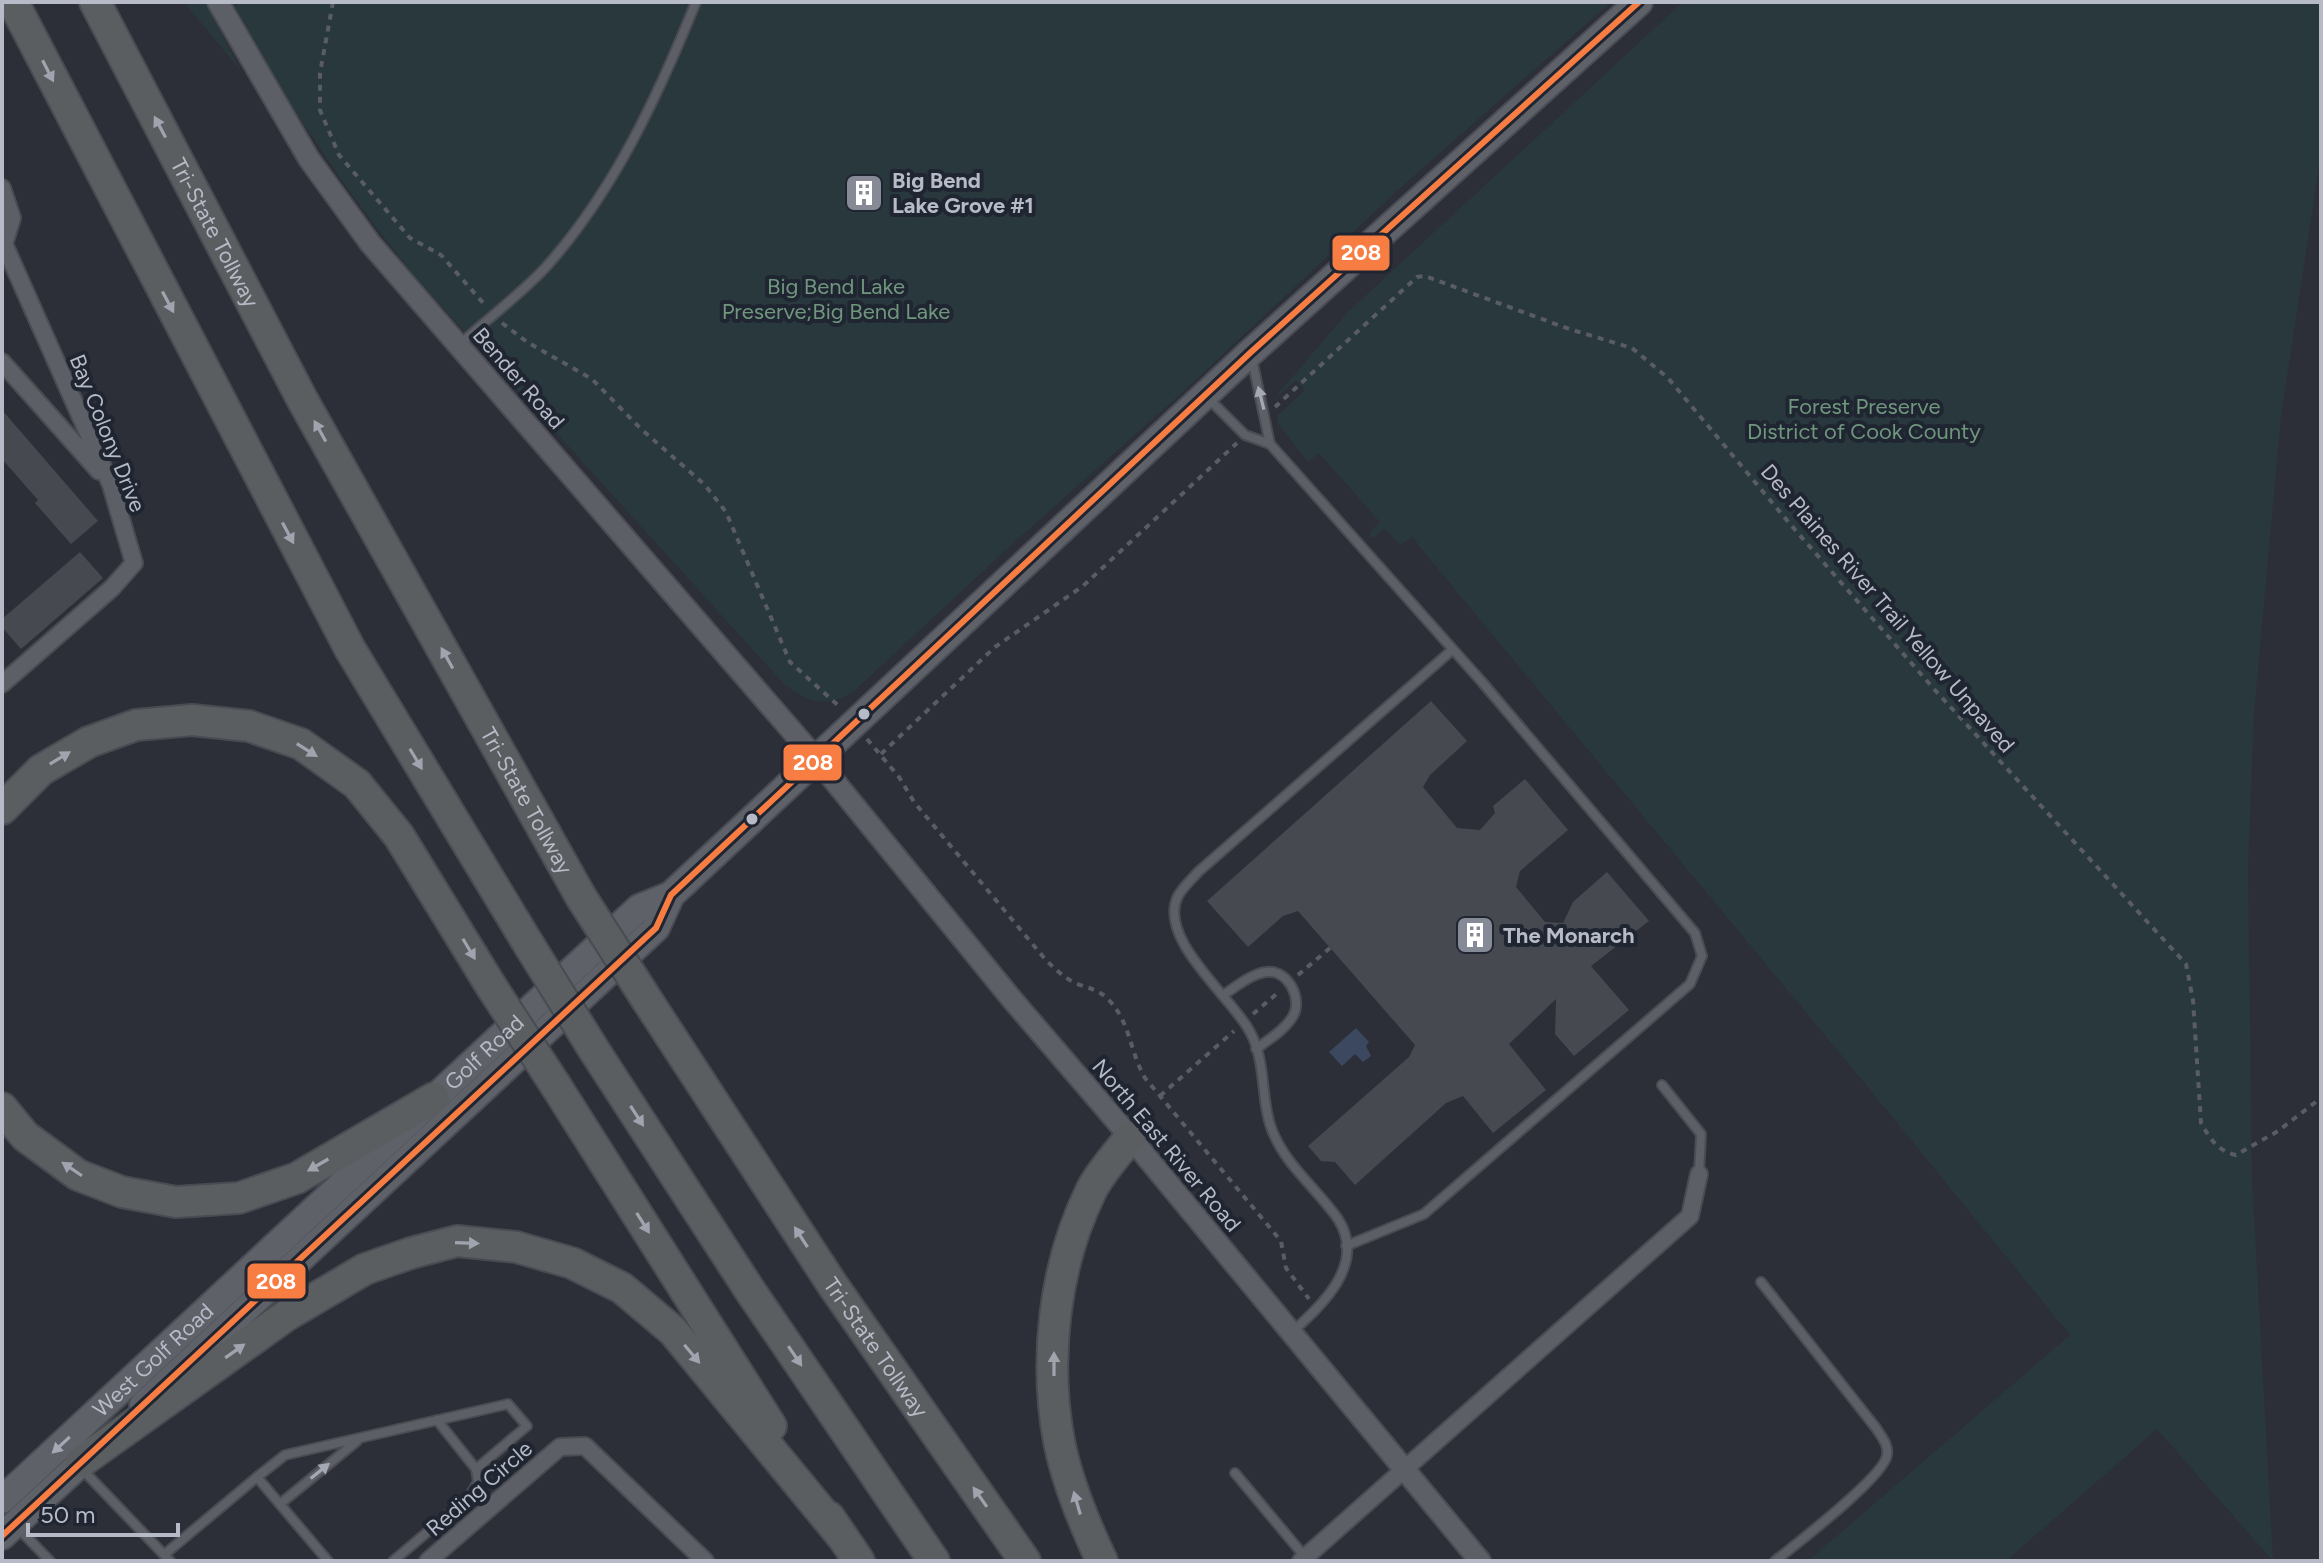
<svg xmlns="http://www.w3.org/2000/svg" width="2323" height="1563" font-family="Figtree,sans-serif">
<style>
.green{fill:#29383d}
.water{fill:#3c4760}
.building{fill:#464950}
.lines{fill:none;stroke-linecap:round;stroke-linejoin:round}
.service-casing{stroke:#4a4c52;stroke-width:12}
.minor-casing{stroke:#4a4c52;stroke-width:20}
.tertiary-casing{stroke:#4a4c52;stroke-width:24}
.primary-casing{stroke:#4a4c55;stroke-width:30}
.motorway-casing{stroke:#494b53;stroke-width:34}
.path{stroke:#595d63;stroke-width:4;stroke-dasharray:6 6;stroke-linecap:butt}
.service{stroke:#5c5f66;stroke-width:8}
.minor{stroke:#5c5f66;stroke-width:16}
.tertiary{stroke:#5c5f66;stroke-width:20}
.primary{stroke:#5e6168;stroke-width:26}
.motorway{stroke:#5b5e60;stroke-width:30}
.motorway-bridge-casing{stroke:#494b53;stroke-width:34;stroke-linecap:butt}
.motorway-bridge{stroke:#5b5e60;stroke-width:30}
.bus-1-casing{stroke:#202532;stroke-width:12}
.bus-1{stroke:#f77d43;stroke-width:6}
.oneway{fill:#a0a4ae}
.oneway2{fill:#a5a9b4}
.oneway3{fill:#a5a9b5}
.bus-dot{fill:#b7bbc8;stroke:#202532;stroke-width:3}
.labels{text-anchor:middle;stroke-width:8;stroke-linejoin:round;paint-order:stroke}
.poi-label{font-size:22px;font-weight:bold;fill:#b7bbc8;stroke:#202532;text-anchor:start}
.street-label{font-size:22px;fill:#b7bbc8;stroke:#202532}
.park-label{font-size:22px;fill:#70977e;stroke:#202532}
.line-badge{stroke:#202532;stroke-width:3}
.badge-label{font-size:22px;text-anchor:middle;font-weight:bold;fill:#fff}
</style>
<rect width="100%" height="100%" fill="#2c2f38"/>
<g class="green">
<path d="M184 2H205L242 72Z"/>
<path d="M233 2H1611L1399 189 1185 390 1020 537 853 692C824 708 810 703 784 684L415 277C345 190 284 101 233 2Z"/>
<path d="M1683 2H2321V154L2281 416 2254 713 2248 868 2252 1179 2273 1561 2157 1429 2006 1561H1808L2070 1335 1863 1081 1419 546 1413 536 1400 545 1384 528 1375 537H1370L1369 533 1380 522 1319 453 1308 462 1278 424 1277 416 1305 390 1296 380 1275 399 1278 394 1348 312Z"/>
</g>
<path class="water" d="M1356 1028 1369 1042 1366 1046 1371 1056 1363 1062 1355 1054 1342 1066 1329 1052Z"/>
<g class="building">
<path d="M880 177 882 206 848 209 845 180Z"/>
<path d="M2 410 98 521 71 544 35 503 38 500 2 459Z"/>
<path d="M80 552 103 578 21 649 2 627V619Z"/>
<path d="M1431 701 1467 741 1430 775 1423 787 1457 828 1480 830 1495 813 1493 806 1525 779 1568 830 1520 871 1516 887 1545 922 1563 923 1573 902 1607 872 1649 921 1591 966 1629 1010 1574 1056 1555 1034 1556 999 1509 1044 1546 1090 1493 1133 1463 1096 1446 1103 1355 1185 1335 1162 1321 1161 1308 1146 1409 1057 1415 1045 1298 911 1283 916 1248 947 1207 901Z"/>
</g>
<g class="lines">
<defs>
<g id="service">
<path d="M459 345C487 319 520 295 546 267 614 191 658 96 696 2"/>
<path d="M1252 359 1270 444"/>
<path d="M1207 397 1245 435 1270 444 1482 682 1695 933 1702 956 1690 984 1424 1214 1346 1246"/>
<path d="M1223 995C1236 987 1251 974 1266 972 1288 969 1303 999 1293 1016 1285 1030 1268 1040 1256 1049"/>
<path d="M1662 1085 1701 1134 1699 1174"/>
<path d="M1761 1282 1876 1428C1881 1436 1889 1445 1887 1455 1884 1477 1796 1544 1775 1561"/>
<path d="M1292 1332C1322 1305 1367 1264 1338 1219 1318 1190 1290 1169 1275 1137 1259 1105 1268 1062 1249 1030 1230 996 1157 938 1178 896 1183 887 1192 879 1198 872L1451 651"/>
<path d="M81 1468 170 1561"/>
<path d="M1235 1473 1305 1557"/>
<path d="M257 1477 285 1455 508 1404 527 1426 476 1469 437 1420"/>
<path d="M280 1504 357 1441"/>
<path d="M18 1528 50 1561"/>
<path d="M165 1554 257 1477 328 1561"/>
<path d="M393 1561 469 1497 478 1482 476 1469"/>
</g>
<g id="minor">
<path d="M2 188 12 218 4 244 111 485 134 563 112 588 2 684"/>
<path d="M2 362 99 471"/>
<path d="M428 1561 560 1447 585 1446 705 1561"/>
<path d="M1301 1561 1690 1216 1699 1174"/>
</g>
<path id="tertiary" d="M218 2 309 159 370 243 818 761 1010 997 1130 1137 1480 1561"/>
<g id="primary">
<path d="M143 1405 656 928 671 895"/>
<path id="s1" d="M2 1500 639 908 671 895 1250 353 1639 2"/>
<path d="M2 1536 97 1448"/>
</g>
<g id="motorway">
<path d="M13 2 350 649 529 945"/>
<path id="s2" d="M95 2 302 399 581 897"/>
<path d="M2 809 41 770 89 742 136 725 192 720 249 726 301 744 357 784 399 836 491 986"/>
<path id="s3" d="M647 1000 832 1284 1025 1561"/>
<path d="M594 1050 749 1289 934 1561"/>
<path d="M556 1086 771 1426"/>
<path d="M2 1108 25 1136 78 1175 122 1192 176 1202 239 1198 297 1178 434 1098"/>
<path d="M81 1462 287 1315 365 1269 411 1253 457 1241 516 1247 572 1263 622 1288 673 1331 840 1534"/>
<path d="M829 1517 859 1561"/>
<path d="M1102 1561C1084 1523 1067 1482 1059 1441 1044 1360 1054 1266 1091 1191 1100 1172 1117 1155 1130 1137"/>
</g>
</defs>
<use href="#service" class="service-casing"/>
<use href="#minor" class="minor-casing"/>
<use href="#tertiary" class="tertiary-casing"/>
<use href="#primary" class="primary-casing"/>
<use href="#motorway" class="motorway-casing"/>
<g class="path">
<path d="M333 2 320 73V110L339 155 410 238 441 255 485 305"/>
<path d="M502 323 527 342 592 379 641 429 705 485 726 512 790 662 841 708"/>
<path d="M1275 407 1417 277 1425 276 1569 329 1632 348 1668 378 1790 524 1934 689 2186 964 2193 1000 2201 1123C2210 1139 2218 1151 2236 1155L2278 1131 2321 1098"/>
<path d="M867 739 899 777 914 802 1045 959C1054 968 1063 977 1075 983 1087 988 1098 989 1108 999 1131 1023 1129 1050 1145 1078L1281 1241 1286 1268 1309 1299"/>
<path d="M881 754 995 647 1083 586 1237 443"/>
<path d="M1298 975 1330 948"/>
<path d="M1253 1014 1280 991"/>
<path d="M1160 1096 1234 1031"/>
</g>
<use href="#service" class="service"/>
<use href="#minor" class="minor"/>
<use href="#tertiary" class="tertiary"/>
<use href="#primary" class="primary"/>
<use href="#motorway" class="motorway"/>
<defs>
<g id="motorway-bridge">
<path d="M581 897 647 1000"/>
<path d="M529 945 594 1050"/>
<path d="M491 986 556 1086"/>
</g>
</defs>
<use href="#motorway-bridge" class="motorway-bridge-casing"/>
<use href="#motorway-bridge" class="motorway-bridge"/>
<defs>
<path id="bus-1" d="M2 1536 656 928 671 895 1250 353 1639 2"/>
</defs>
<use href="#bus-1" class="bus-1-casing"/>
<use href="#bus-1" class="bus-1"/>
</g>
<defs><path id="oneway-solid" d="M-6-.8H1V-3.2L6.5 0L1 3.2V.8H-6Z" transform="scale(2)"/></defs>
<g class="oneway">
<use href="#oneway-solid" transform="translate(48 71) rotate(63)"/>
<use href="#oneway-solid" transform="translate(160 127) rotate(-118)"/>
<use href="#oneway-solid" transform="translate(168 302) rotate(62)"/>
<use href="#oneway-solid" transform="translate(320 431) rotate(-119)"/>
<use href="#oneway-solid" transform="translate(288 533) rotate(62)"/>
<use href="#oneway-solid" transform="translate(447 658) rotate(-119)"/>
<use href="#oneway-solid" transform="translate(307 750) rotate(32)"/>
<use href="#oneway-solid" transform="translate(60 758) rotate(-31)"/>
<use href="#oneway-solid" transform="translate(416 759) rotate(59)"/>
<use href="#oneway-solid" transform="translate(469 949) rotate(59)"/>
<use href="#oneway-solid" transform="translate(637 1116) rotate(57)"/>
<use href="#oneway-solid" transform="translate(318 1165) rotate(150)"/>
<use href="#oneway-solid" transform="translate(72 1169) rotate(-146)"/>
<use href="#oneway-solid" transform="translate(643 1223) rotate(58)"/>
<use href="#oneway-solid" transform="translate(801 1237) rotate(-123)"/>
<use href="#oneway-solid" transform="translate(467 1243) rotate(2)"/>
<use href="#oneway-solid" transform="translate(235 1351) rotate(-35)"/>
<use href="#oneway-solid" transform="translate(692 1354) rotate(50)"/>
<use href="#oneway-solid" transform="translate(795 1356) rotate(56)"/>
<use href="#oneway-solid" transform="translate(1054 1364) rotate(-90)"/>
<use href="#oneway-solid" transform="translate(980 1497) rotate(-125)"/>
<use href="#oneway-solid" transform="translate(1077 1503) rotate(-106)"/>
</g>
<g class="oneway2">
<use href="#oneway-solid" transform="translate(1261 398) rotate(-104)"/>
<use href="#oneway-solid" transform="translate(320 1471) rotate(-39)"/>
</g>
<use class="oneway3" href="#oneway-solid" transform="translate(61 1445) rotate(137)"/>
<defs>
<symbol id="building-square" viewBox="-11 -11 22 22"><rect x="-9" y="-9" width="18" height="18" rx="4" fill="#868a96" stroke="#202532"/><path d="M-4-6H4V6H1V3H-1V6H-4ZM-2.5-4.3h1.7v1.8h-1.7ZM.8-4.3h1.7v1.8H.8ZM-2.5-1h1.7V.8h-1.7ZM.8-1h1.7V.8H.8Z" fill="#fff"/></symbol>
</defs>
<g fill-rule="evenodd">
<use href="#building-square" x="842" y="171" width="44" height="44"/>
<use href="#building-square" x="1453" y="913" width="44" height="44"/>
</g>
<g class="bus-dot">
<circle cx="864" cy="714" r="7"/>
<circle cx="752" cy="819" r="7"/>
</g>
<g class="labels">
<g class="poi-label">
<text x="892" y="188">Big Bend<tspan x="892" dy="25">Lake Grove #1</tspan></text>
<text x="1503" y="943">The Monarch</text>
</g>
<g class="street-label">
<text dy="8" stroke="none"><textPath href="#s2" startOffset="260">Tri-State Tollway</textPath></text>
<text transform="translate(519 378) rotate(49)" y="8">Bender Road</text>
<text transform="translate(108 433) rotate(68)" y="8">Bay Colony Drive</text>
<text transform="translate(1888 608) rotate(49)" y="8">Des Plaines River Trail Yellow Unpaved</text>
<text dy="8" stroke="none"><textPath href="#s2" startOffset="908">Tri-State Tollway</textPath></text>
<text dy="8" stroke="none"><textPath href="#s1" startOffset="658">Golf Road</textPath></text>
<text transform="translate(1167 1145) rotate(50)" y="8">North East River Road</text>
<text dy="8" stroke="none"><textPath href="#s3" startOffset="416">Tri-State Tollway</textPath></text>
<text dy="8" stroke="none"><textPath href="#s1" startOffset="206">West Golf Road</textPath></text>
<text transform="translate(479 1488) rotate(-41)" y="8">Reding Circle</text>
</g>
<g class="park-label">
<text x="836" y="294">Big Bend Lake<tspan x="836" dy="25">Preserve;Big Bend Lake</tspan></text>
<text x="1864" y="414">Forest Preserve<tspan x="1864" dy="25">District of Cook County</tspan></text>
</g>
</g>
<g class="line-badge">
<rect x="1331" y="234" width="60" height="38" rx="8" fill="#f77d43"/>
<rect x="782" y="743" width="61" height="39" rx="8" fill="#f77d43"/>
<rect x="246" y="1262" width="61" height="38" rx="8" fill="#f77d43"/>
</g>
<g class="badge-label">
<text x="1361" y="260">208</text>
<text x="813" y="770">208</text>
<text x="276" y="1289">208</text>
</g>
<rect width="2323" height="1563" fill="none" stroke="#b7bbc8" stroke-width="8"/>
<path d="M28 1523v12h150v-12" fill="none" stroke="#b7bbc8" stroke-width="4"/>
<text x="40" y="1523" font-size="24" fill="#b7bbc8" stroke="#202532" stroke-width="6" paint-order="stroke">50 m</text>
</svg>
